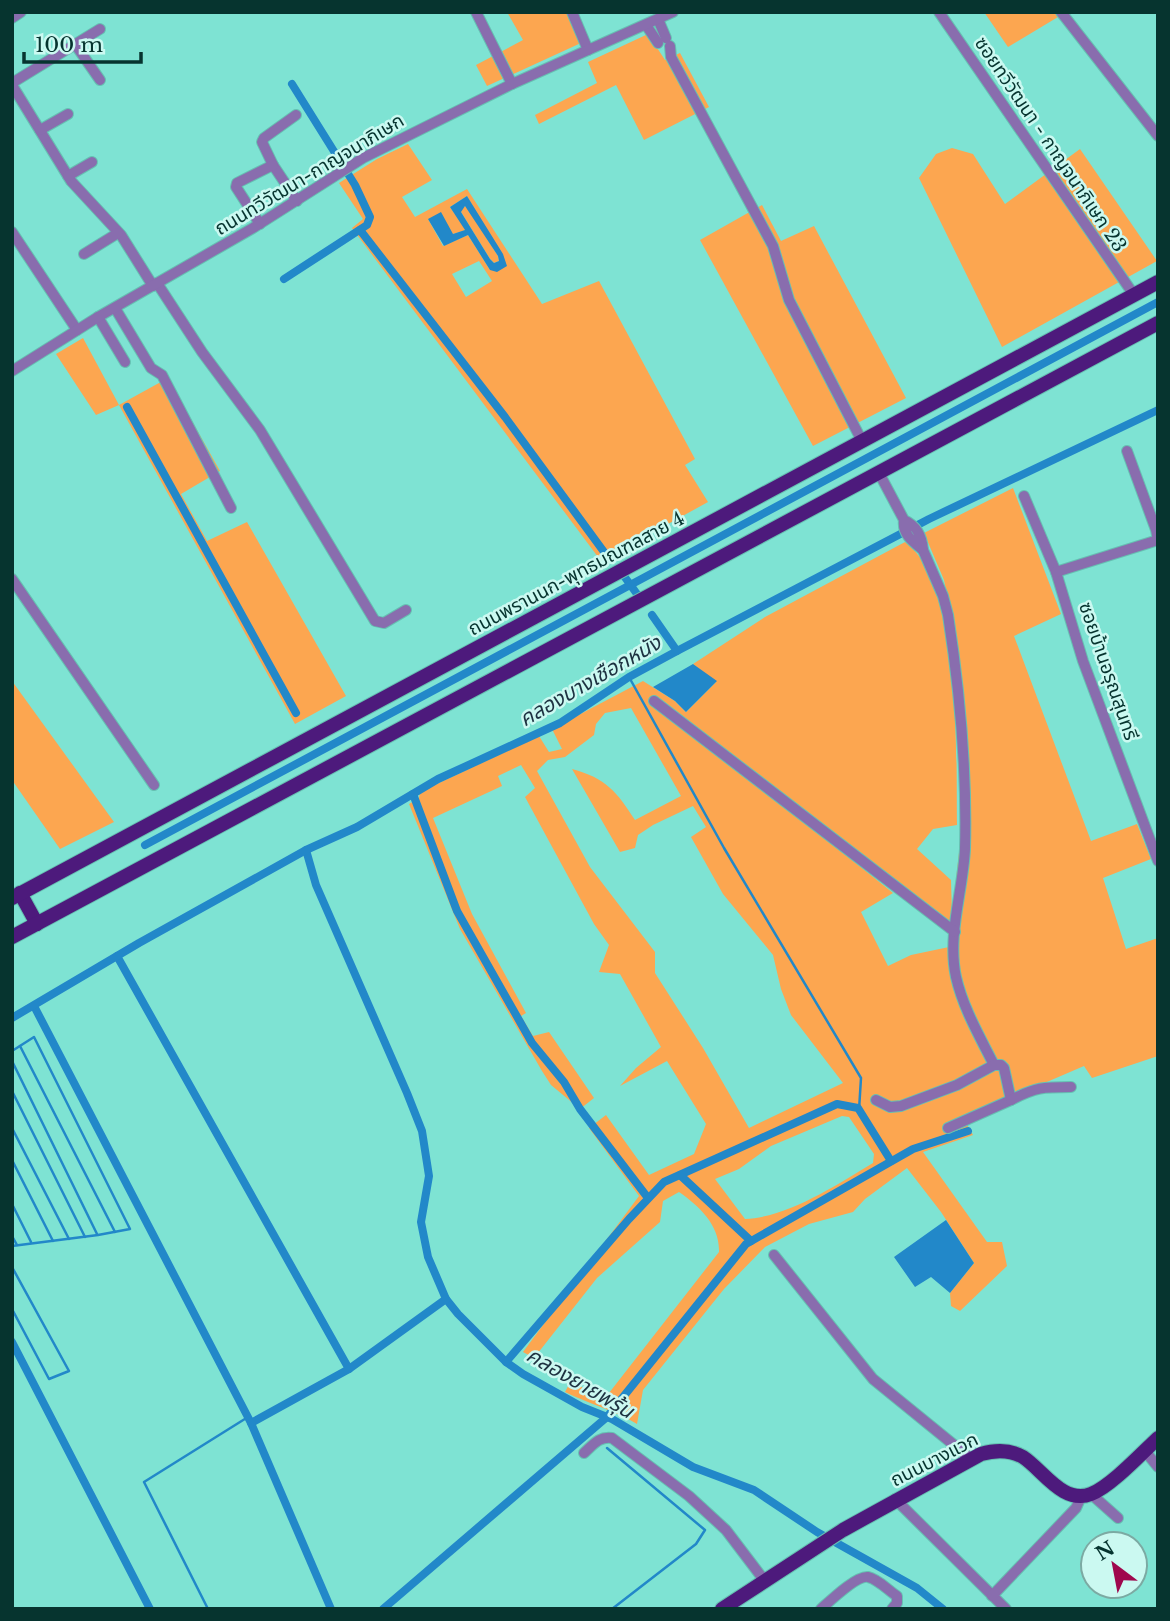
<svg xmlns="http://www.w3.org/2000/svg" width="1170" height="1621" font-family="'Libre Baskerville','Noto Sans Thai',serif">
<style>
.green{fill:#fca650;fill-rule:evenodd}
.water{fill:#2288c9;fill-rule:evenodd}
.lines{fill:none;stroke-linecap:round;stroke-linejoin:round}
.stream{stroke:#2288c9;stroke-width:2.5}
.canal{stroke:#2288c9;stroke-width:8}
.minor-casing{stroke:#66c0b2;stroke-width:12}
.major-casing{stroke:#66c0b2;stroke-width:16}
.minor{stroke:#896dae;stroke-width:10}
.major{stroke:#4d1a7c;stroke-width:14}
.labels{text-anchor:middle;stroke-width:5;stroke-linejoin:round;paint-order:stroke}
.street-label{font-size:19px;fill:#06342f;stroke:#cbf9f1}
.water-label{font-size:21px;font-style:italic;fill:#1d3241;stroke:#cbf9f1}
</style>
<rect width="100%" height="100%" fill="#7ee3d3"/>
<g class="green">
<path d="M507 12H569L581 43 487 86 476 65 523 40Z"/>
<path d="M984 12H1054L1058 17 1008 47Z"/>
<path d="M648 34 665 60 680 53 709 107 644 140 616 85 539 124 535 115 597 83 588 62Z"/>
<path d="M408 144 432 180 402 197 415 217 467 189 542 304 599 281 695 459 685 465 708 502 601 561 352 228 363 219 339 183 377 159ZM467 196 507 266 490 270 468 235 443 246 428 219 453 234 466 230 450 207ZM479 261 492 281 466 297 452 274Z"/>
<path d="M952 148 973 154 1005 204 1080 149 1157 261 1002 347 919 178 936 154Z"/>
<path d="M762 205 781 241 814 226 906 398 813 446 700 240Z"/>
<path d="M466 206 498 256 499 261 494 263 490 259 461 212 462 208Z"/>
<path d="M83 338 119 405 168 378 220 471 181 494 207 541 247 522 346 696 295 724 119 405 96 415 56 354Z"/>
<path d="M1013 488 1061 614 1014 636 1091 841 1137 824 1151 859 1103 878 1126 949 1158 938V1056L1092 1078 1084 1066 963 1118 973 1135 923 1152 987 1242H1002L1007 1266 960 1311 951 1306 950 1293 974 1263 941 1212 907 1168 865 1199 853 1212 809 1224 765 1247 724 1289 643 1390 637 1424C614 1410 589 1404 565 1392L572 1379 589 1393H609L719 1252C720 1225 699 1206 679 1192L663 1201 660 1222 597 1278 534 1358 523 1352 639 1196 589 1128 606 1115 649 1175 694 1154 706 1124 667 1061 620 1086 636 1068 661 1047 620 974 599 972 609 945 594 924 525 797 535 788 521 765 498 776 502 786 433 818 472 914 526 1013 521 1016 533 1036 549 1032 594 1098 580 1109 551 1085 542 1071 460 929 409 804 419 798 420 792 539 736 549 752 562 749 552 729 643 681 675 701 686 712 716 682 693 664 765 617 905 542C962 582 956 759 957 825L933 829 917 849 951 880 952 915 969 764 957 647 944 580 924 533ZM631 708 681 796 635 820C617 792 606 778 572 769L620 852 635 848 638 835 653 825 693 806 706 827 691 837 723 894 773 955 781 989 791 1015 843 1083 749 1128 703 1048 655 973V952L590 867 537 771 548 760 565 757 594 735 596 724 605 713ZM842 852 951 923 949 947 911 955 888 966 861 912 893 893ZM842 1116 849 1117 874 1154 873 1163C836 1185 789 1217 745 1219L715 1179 739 1169 771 1146Z"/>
<path d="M12 681 114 822 60 849 12 780Z"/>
</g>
<g class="water">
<path d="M467 196 503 254 507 266 497 272 490 270 468 235 444 246 428 219 441 212 453 234 465 230 450 207ZM465 206 498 256 499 261 494 263 490 259 461 212Z"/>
<path d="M693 664 717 681 686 712 675 701 653 687Z"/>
<path d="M946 1220 974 1263 950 1293 931 1277 915 1287 894 1257Z"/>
</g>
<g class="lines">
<g class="stream">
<path d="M629 677 724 848 861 1078 859 1110"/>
<path d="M20 1046 115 1232"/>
<path d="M12 1051 34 1037 130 1229 98 1235 12 1246"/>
<path d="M12 1061 97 1234"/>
<path d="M12 1091 85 1237"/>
<path d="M12 1128 69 1239"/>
<path d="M12 1160 53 1241"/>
<path d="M12 1204 31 1242"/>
<path d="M12 1236 17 1245"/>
<path d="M12 1267 69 1371 49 1379 12 1309"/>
<path d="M607 1448 705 1530 696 1544 612 1609"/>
<path d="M208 1609 144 1482 248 1417"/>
</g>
<g class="canal">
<path d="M360 230 505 417 607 556"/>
<path d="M284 279 367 225 370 217 355 185 292 84"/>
<path d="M127 407 296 713"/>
<path d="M624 576 637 594"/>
<path d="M652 615 677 651"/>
<path d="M413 794 457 911 532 1043 564 1082 580 1109 648 1198"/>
<path d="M145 845 1158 302"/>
<path d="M306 850 316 885 407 1093 422 1131 429 1176 421 1222 428 1257 446 1299 458 1314 506 1362 523 1374 582 1407 612 1419 693 1467 754 1490 817 1532 917 1588 943 1609"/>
<path d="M117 956 349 1369"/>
<path d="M34 1006 251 1423 331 1609"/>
<path d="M12 1018 139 943 306 850 357 827 438 779 560 723 629 677 677 651 929 519 1158 410"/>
<path d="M680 1175 751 1241"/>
<path d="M12 1342 150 1609"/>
<path d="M506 1362 629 1219 664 1182 837 1104 858 1108 891 1161"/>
<path d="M251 1423 349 1369 446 1299"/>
<path d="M383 1609 607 1417 746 1244 913 1149 968 1131"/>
</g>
<defs>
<g id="minor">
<path d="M476 12 512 84"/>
<path d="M572 12 588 50"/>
<path d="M939 12 1134 295"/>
<path d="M1061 12 1158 136"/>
<path d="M12 18 21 12"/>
<path d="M658 19 666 38"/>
<path d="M646 25 658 43"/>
<path d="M75 44 100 80"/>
<path d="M670 46 671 57 773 246 789 300 862 441"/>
<path d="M12 83 100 29"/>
<path d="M12 85 71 181 121 235 153 286"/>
<path d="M296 115 264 138 262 142 273 165 297 201"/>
<path d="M40 130 68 114"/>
<path d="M68 176 92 162"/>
<path d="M260 224 236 187 237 183 273 165"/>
<path d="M12 232 77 330"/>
<path d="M84 254 118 233"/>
<path d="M157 283 202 352 260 430 375 621 384 623 406 610"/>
<path d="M115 308 151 368 162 375 231 508"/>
<path d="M98 317 125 362"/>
<path d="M12 371 98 317 253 228 363 158 512 84 673 12"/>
<path d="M1127 451 1156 530 1158 540"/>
<path d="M879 473 904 520C917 526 922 536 923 550 913 542 902 534 904 520"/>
<path d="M1024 496 1056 572 1083 661 1158 861"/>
<path d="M923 550 943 596 948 615C960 692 967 771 965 849 963 891 947 935 956 977 963 1008 980 1037 994 1065"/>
<path d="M1056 572 1158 540"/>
<path d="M12 579 154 785"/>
<path d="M654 701 955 932"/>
<path d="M876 1100 890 1107 901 1106 957 1085 994 1065H1001L1004 1068 1011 1100 948 1128"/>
<path d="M1011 1100C1036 1087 1043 1087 1071 1087"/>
<path d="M774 1255 873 1379 970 1458"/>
<path d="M1145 1451 1158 1467"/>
<path d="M584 1453C593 1445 599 1436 612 1438L689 1496 726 1530 764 1580"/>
<path d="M1091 1494 1118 1518"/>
<path d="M895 1499 1006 1609"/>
<path d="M992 1596 1076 1508 1081 1497"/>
<path d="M821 1609C830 1601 857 1575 868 1577 878 1579 889 1591 897 1596V1603L892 1609"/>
</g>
<g id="major">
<path d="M20 893 37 924"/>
<path d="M12 898 1158 282"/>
<path d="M12 937 1158 323"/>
<path d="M722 1609 843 1530 981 1454C995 1450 1009 1449 1023 1457 1043 1470 1063 1505 1091 1494 1110 1487 1142 1453 1158 1438"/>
</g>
</defs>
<use href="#minor" class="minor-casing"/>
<use href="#major" class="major-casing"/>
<use href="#minor" class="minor"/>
<use href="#major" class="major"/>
</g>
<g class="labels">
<g class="street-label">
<text transform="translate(1051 144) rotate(56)" y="7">ซอยทวีวัฒนา - กาญจนาภิเษก 23</text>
<text transform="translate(309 174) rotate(-31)" y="7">ถนนทวีวัฒนา-กาญจนาภิเษก</text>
<text transform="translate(576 573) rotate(-28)" y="7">ถนนพรานนก-พุทธมณฑลสาย 4</text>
<text transform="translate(1109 671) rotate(71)" y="7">ซอยบ้านอรุณสุนทรี</text>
<text transform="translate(934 1459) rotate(-27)" y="7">ถนนบางแวก</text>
</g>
<g class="water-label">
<text transform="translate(590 681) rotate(-30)" y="7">คลองบางเชือกหนัง</text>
<text transform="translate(580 1383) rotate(30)" y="7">คลองยายพรุ้น</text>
</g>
</g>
<rect width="1170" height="1621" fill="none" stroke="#06342f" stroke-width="28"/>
<g transform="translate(1114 1565) rotate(328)"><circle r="33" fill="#cbf9f1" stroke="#7caaa3" stroke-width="2"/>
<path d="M0-5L12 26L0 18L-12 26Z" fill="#9f074d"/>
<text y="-10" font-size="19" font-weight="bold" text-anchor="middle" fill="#06342f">N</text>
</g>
<path d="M24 52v10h117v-10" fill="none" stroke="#06342f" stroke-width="3.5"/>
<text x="35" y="52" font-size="21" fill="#06342f" stroke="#cbf9f1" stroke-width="5" paint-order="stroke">100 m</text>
</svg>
